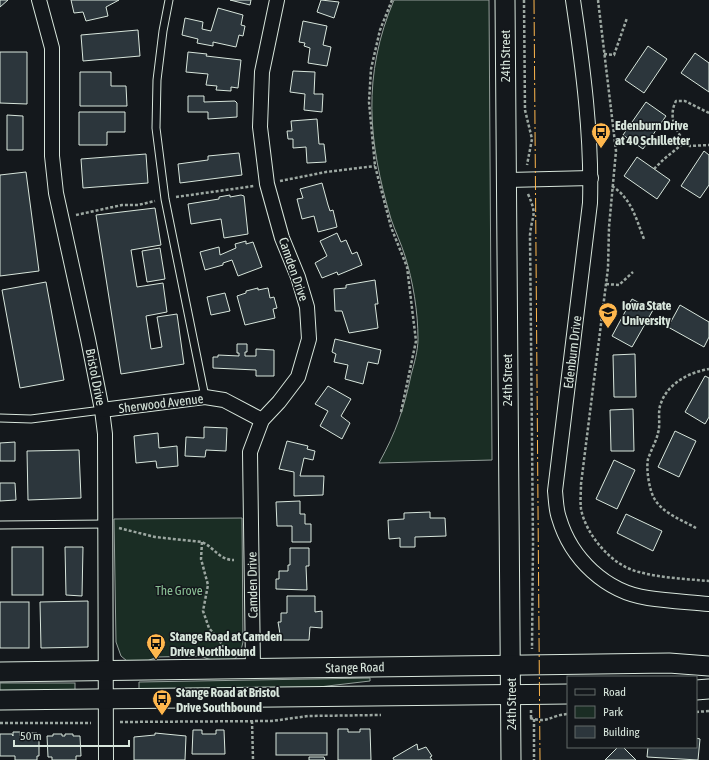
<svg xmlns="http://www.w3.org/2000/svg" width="709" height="760" font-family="'Asap Condensed',sans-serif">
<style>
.green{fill:#1a2d24;stroke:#939e99}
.building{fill:#2c363c;stroke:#d8e6dc}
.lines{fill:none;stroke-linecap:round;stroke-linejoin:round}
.lane-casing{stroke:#d8e6dc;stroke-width:9}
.street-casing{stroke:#d8e6dc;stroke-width:16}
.secondary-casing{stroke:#d8e6dc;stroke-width:21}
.path{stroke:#9da8a2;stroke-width:2.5;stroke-dasharray:3 2;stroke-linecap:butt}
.lane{stroke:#14181c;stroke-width:7}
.street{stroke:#14181c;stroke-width:14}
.secondary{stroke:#14181c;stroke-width:19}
.power{stroke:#ffb74d;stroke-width:1;stroke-dasharray:14 3 2 3;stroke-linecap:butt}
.labels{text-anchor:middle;stroke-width:3;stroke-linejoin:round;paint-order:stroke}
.street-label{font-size:13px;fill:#d8e6dc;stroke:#14181c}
.poi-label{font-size:13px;font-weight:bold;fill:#d8e6dc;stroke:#14181c;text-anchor:start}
.park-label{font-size:13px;fill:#8ac095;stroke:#14181c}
</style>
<rect width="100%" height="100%" fill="#14181c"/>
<g class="green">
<path d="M394 0H489L492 460 379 463C396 432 404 409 411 375 414 364 418 351 418 339 418 312 413 281 405 256 401 243 395 231 391 219 368 142 362 75 394 0Z"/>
<path d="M242 518 243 642 241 650 235 659 214 661 200 656 157 657 142 663 127 661 121 656 116 642 114 519Z"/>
<path d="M370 678V681L285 691 139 694V682Z"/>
<rect x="0" y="683" width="75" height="11"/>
</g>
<g class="building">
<path d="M0 0H8L0 7Z"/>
<path d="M71 0H119L106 7 108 16 86 21 83 12 74 13Z"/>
<path d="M230 0H251L250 5Z"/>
<path d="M321 0 339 2 334 18 317 12Z"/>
<path d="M218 8 243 15 241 25 245 26 243 36 239 35 236 47 213 42V46L197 43 198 39 182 35 185 18 203 22 202 29 211 31Z"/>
<path d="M303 21 327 26 323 45 331 47 327 66 308 63 310 48 304 46 305 43 299 42Z"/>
<path d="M138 30 140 56 83 61 81 35Z"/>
<path d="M648 46 667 59 644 93 625 80Z"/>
<path d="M0 52H27V104L0 103Z"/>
<path d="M188 52 207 54 206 56 241 60 238 88 231 87V91L216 90 217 86 206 85 208 74 186 72Z"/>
<path d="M695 53 709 63V92L681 73Z"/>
<path d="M293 71 315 72 314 94H323L322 112 304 110 305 94 290 92Z"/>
<path d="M80 72H111V86H126L127 106H80Z"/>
<path d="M188 96H204V102L235 101 237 103V117L208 119V112H188Z"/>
<path d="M646 102 666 116 643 149 623 135Z"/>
<path d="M79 112H125V132H107V145H79Z"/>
<path d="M7 115 23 116V150H7Z"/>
<path d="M317 119 319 144H324L326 162 307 163 306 147 293 148V139H288L287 131H292L291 121Z"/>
<path d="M704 151 709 155V185L700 198 681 186Z"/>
<path d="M239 153 242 175 180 183 178 164 208 160V156Z"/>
<path d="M146 154 148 183 83 188 81 159Z"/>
<path d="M637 157 670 180 657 199 624 176Z"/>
<path d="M26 172 39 271 0 276V175Z"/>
<path d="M322 183 328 205 330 211 333 210 337 227 318 232 314 216 302 219 297 199 303 198 300 189Z"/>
<path d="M230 195V197L241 195 244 196 248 234 224 238 221 219 191 224 188 204 219 199V197Z"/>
<path d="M155 208 161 245 131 250 137 287 163 283 167 312 146 316 151 349 162 347 157 317 177 314 184 364 121 374 96 215Z"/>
<path d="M337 233 341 242 346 240 352 254 357 252 362 265 338 275 337 272 322 278 315 263 327 256 320 241Z"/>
<path d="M246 241V244L253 242 262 267 238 276 232 260 223 263V265L205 270 200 252 219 247 220 255 236 248 235 244Z"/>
<path d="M160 248 165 279 147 282 142 251Z"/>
<path d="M375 280 378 304H375L378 328 349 333 342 311H335L334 289 346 288V285Z"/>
<path d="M46 282 64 380 20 388 2 290Z"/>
<path d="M258 288V290L268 288 270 298 274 297 277 308 273 309 275 318 245 325 237 296 246 293V291Z"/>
<path d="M225 293 230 311 211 315 207 297Z"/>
<path d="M632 299 653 310 632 347 612 336Z"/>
<path d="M680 305 709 322V337L704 347 668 327Z"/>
<path d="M335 339 381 350 378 364 368 362 363 384 345 379 348 365 334 362 336 354 332 352Z"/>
<path d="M237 344H247V352H245V356H256V349L274 350V376H256V370L213 368V357H218V355L239 356V353H237Z"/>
<path d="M635 354 636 397H614L613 355Z"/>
<path d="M705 376 709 378V417L705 424 685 412Z"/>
<path d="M328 386 351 399 341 416 350 423 342 439 320 426 328 411 315 404Z"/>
<path d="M633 409 634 451H611L610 410Z"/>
<path d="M204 427 227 428 226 451 206 450 205 457 185 456 186 437 204 438Z"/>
<path d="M675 431 696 441 679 477 658 467Z"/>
<path d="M158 433 159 448 177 446 178 466 157 468 156 461 136 463 134 436Z"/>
<path d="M287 441 308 446 307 449 315 451 313 460 304 458 300 476H324L323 495 294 496V472L279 469Z"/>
<path d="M15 442V461H0V443Z"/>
<path d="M79 450 81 498 28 500 27 451Z"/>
<path d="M614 460 635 470 617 509 596 499Z"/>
<path d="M0 483H15L16 500 0 501Z"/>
<path d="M300 501V514H305V524H311V542H292V526H277L276 502Z"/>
<path d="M430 512V518H445L446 536 415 537V547H400V538L389 539 388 520 404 519V513Z"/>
<path d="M626 514 662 531 653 551 617 533Z"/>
<rect x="12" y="547" width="31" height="48"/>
<path d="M65 547H83L82 596 66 595Z"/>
<path d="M290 548H309V566H306L307 590 276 589V579H279V571H288V565H290Z"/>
<path d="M287 596H315V612L322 611V628L310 627 309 640H281L278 622H281V613H287Z"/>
<path d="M88 601V647L41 648 40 602Z"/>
<rect x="0" y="602" width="29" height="46"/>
<path d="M338 729H348V732H360V729H370L371 760H338Z"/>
<path d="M193 730H202V734H216V730H224L225 754H192Z"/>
<path d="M13 732H20V736H30V733H37V736H39V756H37V760H15V756H0V734H12L13 736Z"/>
<path d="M155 733 186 736 185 760H134V737L155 735Z"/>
<rect x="276" y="733" width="51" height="22"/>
<path d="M53 734H62V736H65V734H73V736H80L81 756H76V760H52V757H48L47 736H53Z"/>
<path d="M696 738 700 739 698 760 647 757 648 747H696Z"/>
<path d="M417 744 418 750 426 747 432 756 430 757 432 760H394L393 758Z"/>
<path d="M618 747H623L636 760H605Z"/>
<path d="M309 757H324L325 760H309Z"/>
</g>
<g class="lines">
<defs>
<g id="lane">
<path d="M169 0 163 31 157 80 156 128 165 199 205 397"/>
<path d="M0 418 31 419 102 410"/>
<path d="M0 525 106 524"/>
</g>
<g id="street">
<path d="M39 0 52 48V156L56 193 88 339 102 410 105 434 106 760"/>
<path d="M573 0C583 67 592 136 590 203L555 491C556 500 556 510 559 518 571 559 606 592 648 598 668 601 689 602 709 604"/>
<path d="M506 180 591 178"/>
<path d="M102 410 205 397 224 400 262 420"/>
<path d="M253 668 250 452 262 420 279 402 298 377 309 339 307 307 298 277 282 238 267 184 260 127 262 72 277 0"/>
</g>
<g id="secondary">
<path d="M505 0 511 760"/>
<path d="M0 672 669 663 709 666"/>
<path d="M696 690 709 689"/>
<path d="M0 700 568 694"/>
</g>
</defs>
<use href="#lane" class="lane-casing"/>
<use href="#street" class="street-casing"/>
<use href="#secondary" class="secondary-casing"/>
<g class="path">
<path d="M392 0 380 30 371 69 369 102 375 166 391 227 407 267 416 341 401 412"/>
<path d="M524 0 525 110 532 139 527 165"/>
<path d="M598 0 616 151 609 227 608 268 581 484C581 492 580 501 581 509 586 535 612 566 639 572 661 578 686 579 709 581"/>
<path d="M604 54 614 55 627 18"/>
<path d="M709 113 685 101H676C667 118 677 135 690 146L709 145"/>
<path d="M654 169 664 159 685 142"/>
<path d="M280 181 326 172 375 166"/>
<path d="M612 186C632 199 636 219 644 239"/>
<path d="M528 194C538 217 532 213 530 235L533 543 532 649"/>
<path d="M176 197 254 186"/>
<path d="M76 215 122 205H138L155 201"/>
<path d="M606 284 619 285 633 272"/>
<path d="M119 528 155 537 202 542C215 548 219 560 234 560"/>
<path d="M696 528C682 520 662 513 654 498 649 489 646 469 648 459 651 450 656 442 658 433 661 424 657 412 661 403 668 383 690 372 709 369"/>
<path d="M202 542 201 559 208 585 203 611 209 628 222 644 224 653"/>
<path d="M696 712 709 711"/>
<path d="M530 718C549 724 550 715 568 714"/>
<path d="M531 718V710"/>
<path d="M534 719V760"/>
<path d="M252 721 253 760"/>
<path d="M120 722 272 721 308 716 381 715"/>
<path d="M0 723H91"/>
</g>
<use href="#lane" class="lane"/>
<use href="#street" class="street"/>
<use href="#secondary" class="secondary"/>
<path class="power" d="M534 0 540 760"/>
</g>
<defs>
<symbol id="bus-pin" viewBox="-11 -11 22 30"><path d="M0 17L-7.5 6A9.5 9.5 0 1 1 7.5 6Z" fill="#ffb74d" stroke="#14181c"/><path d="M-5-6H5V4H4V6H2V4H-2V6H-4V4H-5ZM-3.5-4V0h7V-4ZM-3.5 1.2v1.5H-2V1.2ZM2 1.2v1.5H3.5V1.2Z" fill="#111"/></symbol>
<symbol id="university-pin" viewBox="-11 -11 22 30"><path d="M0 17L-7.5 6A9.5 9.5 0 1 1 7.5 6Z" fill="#ffb74d" stroke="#14181c"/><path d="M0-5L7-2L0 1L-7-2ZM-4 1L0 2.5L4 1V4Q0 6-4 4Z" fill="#111"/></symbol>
</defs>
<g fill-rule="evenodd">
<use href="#bus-pin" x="590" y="121" width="22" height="30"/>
<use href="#university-pin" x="597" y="301" width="22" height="30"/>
<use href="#bus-pin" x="145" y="632" width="22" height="30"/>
<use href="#bus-pin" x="151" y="688" width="22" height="30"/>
</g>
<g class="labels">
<g class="street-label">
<text transform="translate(505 56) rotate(-90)" y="5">24th Street</text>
<text transform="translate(294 269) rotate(71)" y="5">Camden Drive</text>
<text transform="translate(572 352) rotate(-83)" y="5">Edenburn Drive</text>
<text transform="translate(96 377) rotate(79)" y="5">Bristol Drive</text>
<text transform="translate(507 380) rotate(-90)" y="5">24th Street</text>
<text transform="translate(161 403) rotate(-7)" y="5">Sherwood Avenue</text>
<text transform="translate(252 585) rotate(-91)" y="5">Camden Drive</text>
<text transform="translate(355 667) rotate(-1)" y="5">Stange Road</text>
<text transform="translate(511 704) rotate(-90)" y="5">24th Street</text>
</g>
<g class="poi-label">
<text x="615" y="130">Edenburn Drive<tspan x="615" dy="15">at 40 Schilletter</tspan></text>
<text x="622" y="310">Iowa State<tspan x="622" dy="15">University</tspan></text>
<text x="170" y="641">Stange Road at Camden<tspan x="170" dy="15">Drive Northbound</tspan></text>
<text x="176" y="697">Stange Road at Bristol<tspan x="176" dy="15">Drive Southbound</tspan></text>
</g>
<g class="park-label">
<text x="179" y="595">The Grove</text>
</g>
</g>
<rect x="567" y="676" width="130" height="72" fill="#14181c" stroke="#626a69"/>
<rect x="575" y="689" width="20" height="6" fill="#14181c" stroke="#626a69"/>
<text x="603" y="696" font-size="12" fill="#d8e6dc">Road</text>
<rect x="575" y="706" width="20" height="12" fill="#1a2d24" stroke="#626a69"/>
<text x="603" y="716" font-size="12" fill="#d8e6dc">Park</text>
<rect x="575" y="726" width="20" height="12" fill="#2c363c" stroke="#626a69"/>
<text x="603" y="736" font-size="12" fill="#d8e6dc">Building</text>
<path d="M14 740v6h115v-6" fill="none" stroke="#d8e6dc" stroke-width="2"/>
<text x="20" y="740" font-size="12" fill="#d8e6dc" stroke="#14181c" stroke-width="3" paint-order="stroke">50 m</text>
</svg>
